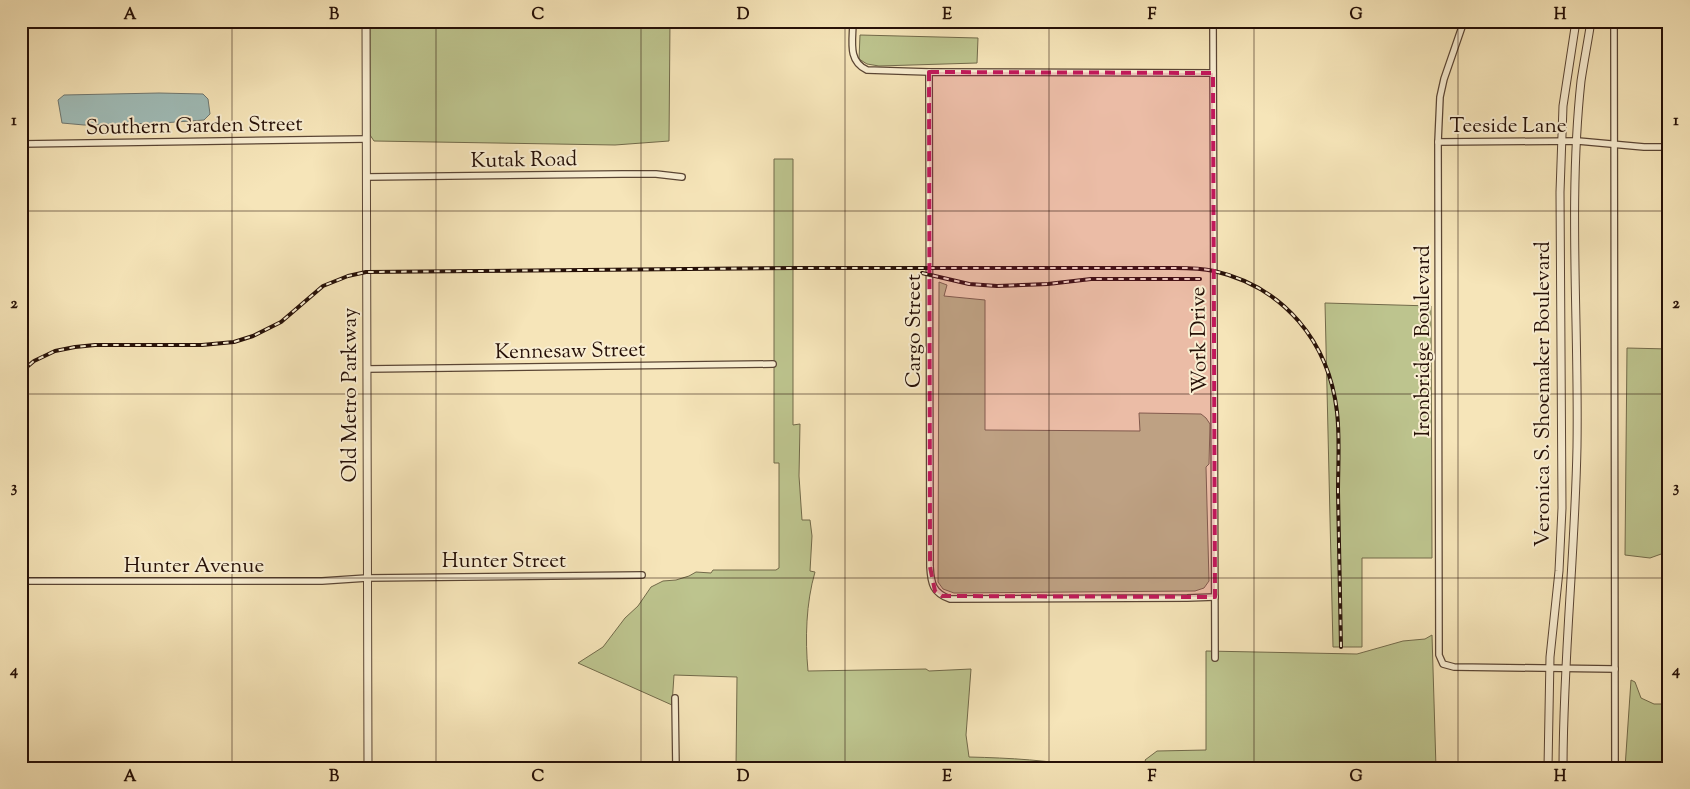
<svg xmlns="http://www.w3.org/2000/svg" width="1690" height="789" font-family="'Sorts Mill Goudy',serif">
<style>
.green{fill:#bdc48e;stroke:#726a4a}
.water{fill:#a0bdb9;stroke:#6f7872}
.lines{fill:none;stroke-linecap:round;stroke-linejoin:round}
.minor-casing{stroke:#5a4534;stroke-width:8}
.tertiary-casing{stroke:#5a4534;stroke-width:9}
.minor{stroke:#f9eed2;stroke-width:5.5}
.tertiary{stroke:#f9eed2;stroke-width:7}
.rail-casing{stroke:#261007;stroke-width:4}
.rail{stroke:#f9eed2;stroke-width:2;stroke-dasharray:5.5;stroke-linecap:butt}
.marked{fill:#c2185b;fill-opacity:0.2;stroke:#c2185b;stroke-width:4;stroke-dasharray:10 6;stroke-linejoin:round}
.grid{fill:none;stroke:#261007;stroke-width:1;stroke-opacity:0.55}
.labels{text-anchor:middle;stroke-width:4;stroke-linejoin:round;paint-order:stroke}
.street-label{font-size:21px;fill:#261007;stroke:#f9eed2}
.neatline{fill:none;stroke:#261007;stroke-width:2}
.grid-label{font-size:16px;text-anchor:middle;font-weight:bold;fill:#261007}
</style>
<rect width="100%" height="100%" fill="#f6e5b9"/>
<filter id="stains"><feTurbulence type="fractalNoise" baseFrequency=".004" numOctaves="4"/><feColorMatrix values="0 0 0 0 .2 0 0 0 0 .09 0 0 0 0 .02 0 0 0 .5 -.17"/></filter>
<radialGradient id="worn" r=".72"><stop offset=".6" stop-color="#630" stop-opacity="0"/><stop offset="1" stop-color="#630" stop-opacity=".3"/></radialGradient>
<g class="green">
<path d="M370 21H670L669 141 615 145 374 141 370 135Z"/>
<path d="M860 35 978 38 977 63 879 66 867 64 859 59Z"/>
<path d="M774 159H793V425L800 424 799 476 802 520H810L812 536 810 571 815 572C806 603 805 639 808 671L926 669 929 671 971 669 966 735 969 757C1010 758 1049 760 1089 768H736L737 677 674 675 672 705 578 663 603 647 625 618 638 606 651 587 663 581 676 580 689 576 696 572 711 573 713 570H776L779 568V463H774Z"/>
<path d="M939 282 947 285 944 296 985 300V430L1140 431 1139 413 1201 414 1206 418 1210 424 1209 464 1206 467 1209 581 1204 588 1195 591 954 593 943 589 938 582Z"/>
<path d="M1325 303 1431 306 1432 558H1362V647H1333Z"/>
<path d="M1627 348 1669 349V555L1664 553 1650 558 1625 555Z"/>
<path d="M1432 635 1436 768H1149L1145 760 1157 751 1206 750V651L1357 654 1403 641 1425 639Z"/>
<path d="M1631 680 1635 682 1641 698 1654 704H1669V768H1625Z"/>
</g>
<path class="water" d="M159 93 203 94 208 99 210 114 204 120 162 123 84 125 62 123 58 100 64 95Z"/>
<g class="lines">
<defs>
<g id="minor">
<path d="M853 21C853 40 847 61 867 70L929 72"/>
<path d="M1213 21 1215 658"/>
<path d="M1464 21 1444 79 1440 97 1438 142 1439 655 1443 664 1454 667 1615 669"/>
<path d="M1614 21 1615 768"/>
<path d="M1213 73 929 72 930 567C931 584 933 593 950 599L1187 598 1215 597"/>
<path d="M1438 142 1578 141 1644 147H1669"/>
<path d="M21 144 366 139"/>
<path d="M367 177 622 174H656L682 177"/>
<path d="M367 369 773 364"/>
<path d="M21 581H322L367 578 642 575"/>
<path d="M675 698 676 768"/>
</g>
<g id="tertiary">
<path d="M366 21 368 768"/>
<path d="M1548 768 1550 657 1559 571 1562 508 1560 192 1563 106 1576 21"/>
<path d="M1563 768C1563 661 1575 554 1577 447 1579 325 1568 202 1581 81 1584 61 1588 41 1591 21"/>
</g>
</defs>
<use href="#minor" class="minor-casing"/>
<use href="#tertiary" class="tertiary-casing"/>
<use href="#minor" class="minor"/>
<use href="#tertiary" class="tertiary"/>
<defs>
<g id="rail">
<path d="M922 273 969 284 997 286 1048 284 1091 279H1200"/>
<path d="M21 372 34 361 55 351 75 347 95 345H202L234 342 253 336 281 322 323 286 348 276 366 272 798 268H1161C1178 268 1197 267 1214 271 1284 287 1329 342 1337 412 1340 438 1338 466 1338 492 1339 544 1340 595 1341 647"/>
</g>
</defs>
<use href="#rail" class="rail-casing"/>
<use href="#rail" class="rail"/>
</g>
<path class="marked" d="M929 72 1213 73 1215 597 942 596 935 591 930 567Z"/>
<path class="grid" d="M232 21V768M436 21V768M641 21V768M845 21V768M1049 21V768M1254 21V768M1458 21V768M21 211H1669M21 394H1669M21 578H1669"/>
<g class="labels">
<g class="street-label">
<text transform="translate(194 125) rotate(-1)" y="7">Southern Garden Street</text>
<text x="1508" y="132">Teeside Lane</text>
<text transform="translate(524 159) rotate(-1)" y="7">Kutak Road</text>
<text transform="translate(913 331) rotate(-90)" y="7">Cargo Street</text>
<text transform="translate(1198 340) rotate(-91)" y="7">Work Drive</text>
<text transform="translate(1422 341) rotate(-90)" y="7">Ironbridge Boulevard</text>
<text transform="translate(570 350) rotate(-1)" y="7">Kennesaw Street</text>
<text transform="translate(1542 394) rotate(-90)" y="7">Veronica S. Shoemaker Boulevard</text>
<text transform="translate(349 395) rotate(-90)" y="7">Old Metro Parkway</text>
<text x="504" y="567">Hunter Street</text>
<text x="194" y="572">Hunter Avenue</text>
</g>
</g>
<rect width="1690" height="789" fill="none" stroke="#f6e5b9" stroke-width="55"/>
<rect x="28" y="28" width="1634" height="734" class="neatline"/>
<g class="grid-label">
<text x="130" y="19">A</text>
<text x="334" y="19">B</text>
<text x="538" y="19">C</text>
<text x="743" y="19">D</text>
<text x="947" y="19">E</text>
<text x="1152" y="19">F</text>
<text x="1356" y="19">G</text>
<text x="1560" y="19">H</text>
<text x="14" y="125">1</text>
<text x="1676" y="125">1</text>
<text x="14" y="308">2</text>
<text x="1676" y="308">2</text>
<text x="14" y="492">3</text>
<text x="1676" y="492">3</text>
<text x="14" y="675">4</text>
<text x="1676" y="675">4</text>
<text x="130" y="781">A</text>
<text x="334" y="781">B</text>
<text x="538" y="781">C</text>
<text x="743" y="781">D</text>
<text x="947" y="781">E</text>
<text x="1152" y="781">F</text>
<text x="1356" y="781">G</text>
<text x="1560" y="781">H</text>
</g>
<rect width="100%" height="100%" filter="url(#stains)"/>
<rect width="100%" height="100%" fill="url(#worn)"/>
</svg>
